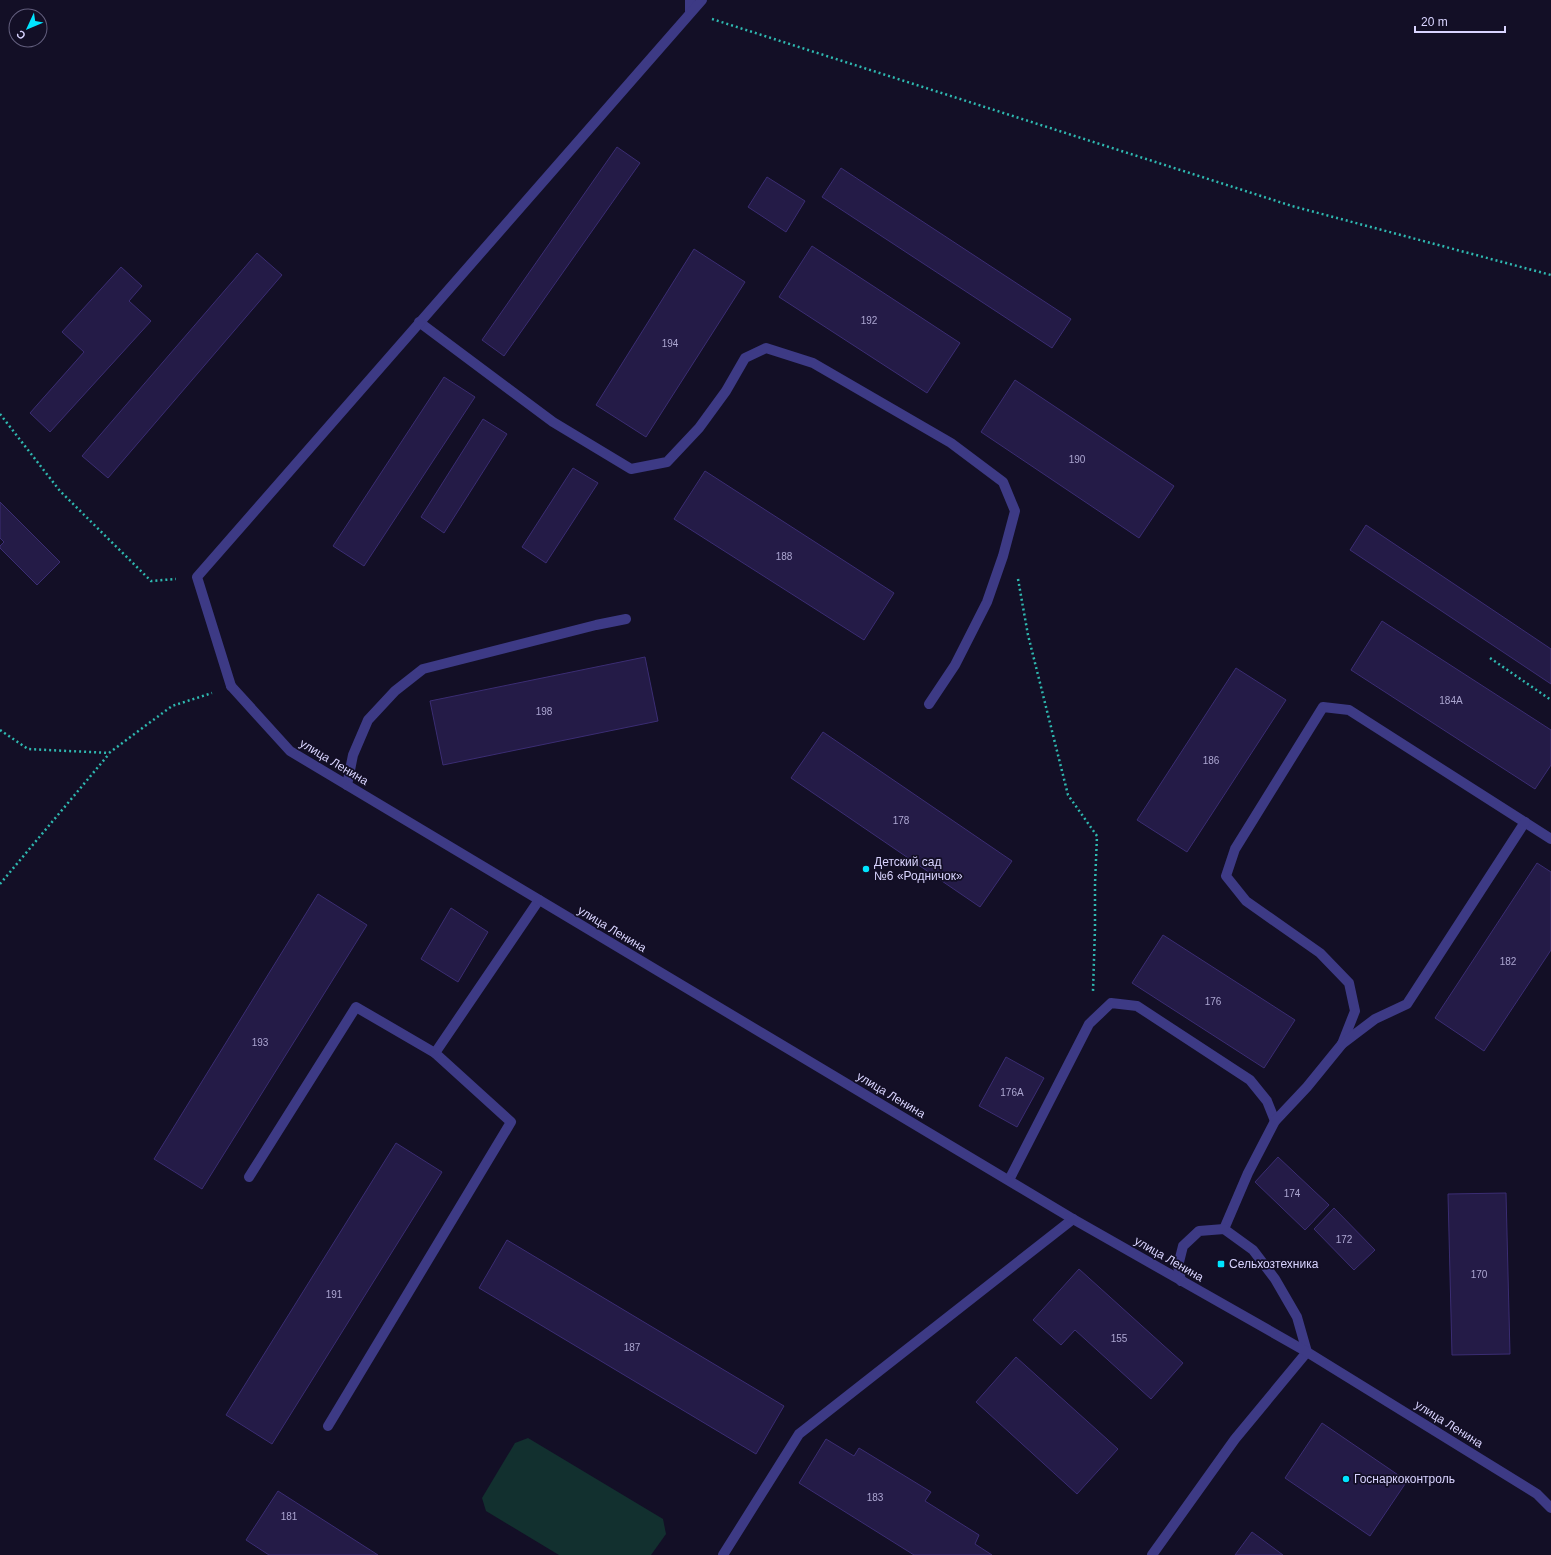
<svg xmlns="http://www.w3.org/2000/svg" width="1551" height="1555" font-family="Helvetica,sans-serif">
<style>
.green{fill:#12302f}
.building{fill:#241b47;stroke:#3b2d73}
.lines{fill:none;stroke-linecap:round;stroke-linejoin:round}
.path{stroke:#2fb8b0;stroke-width:2.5;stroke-dasharray:2 3;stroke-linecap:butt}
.service{stroke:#3d3a85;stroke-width:10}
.tertiary{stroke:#3d3a85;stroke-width:10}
.poi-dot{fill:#00e5ff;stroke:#130f26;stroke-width:1.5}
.labels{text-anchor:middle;stroke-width:3.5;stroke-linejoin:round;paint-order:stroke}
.number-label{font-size:10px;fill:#aca6d1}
.street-label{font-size:12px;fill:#d9d4ff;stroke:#130f26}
.poi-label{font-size:12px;fill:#d9d4ff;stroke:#130f26;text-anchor:start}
</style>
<rect width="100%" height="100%" fill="#130f26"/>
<path class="green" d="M528 1438 663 1519 666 1534 651 1555H559L486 1511 482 1498 515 1443Z"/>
<g class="building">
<path d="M617 147 640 163 504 356 482 340Z"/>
<path d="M841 168 1071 319 1052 348 822 197Z"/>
<path d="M767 177 805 201 786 232 748 207Z"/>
<path d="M812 246 960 343 927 393 779 297Z"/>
<path d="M694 249 745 282 646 437 596 405Z"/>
<path d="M257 253 282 275 108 478 82 456Z"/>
<path d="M121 267 142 286 129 301 151 321 50 432 30 413 84 352 62 332Z"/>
<path d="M444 377 475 397 364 566 333 546Z"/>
<path d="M1015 380 1174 486 1139 538 981 432Z"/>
<path d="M483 419 507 434 444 533 421 517Z"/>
<path d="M573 468 598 483 546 563 522 547Z"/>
<path d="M705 471 894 593 864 640 674 519Z"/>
<path d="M0 502 60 562 37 585 0 548V546L4 542 0 538Z"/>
<path d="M1366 525 1551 649V684L1350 550Z"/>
<path d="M1382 621 1551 730V765L1535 789 1351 670Z"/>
<path d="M645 657 658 721 443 765 430 701Z"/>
<path d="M1236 668 1286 700 1187 852 1137 820Z"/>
<path d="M823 732 1012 861 980 907 791 778Z"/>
<path d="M1537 863 1551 872V950L1484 1051 1435 1018Z"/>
<path d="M318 894 367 925 202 1189 154 1159Z"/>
<path d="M451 908 488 932 458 982 421 959Z"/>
<path d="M1163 935 1295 1020 1264 1068 1132 983Z"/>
<path d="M1006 1057 1044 1078 1017 1127 979 1106Z"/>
<path d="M396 1143 442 1172 272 1444 226 1415Z"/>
<path d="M1278 1157 1329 1205 1305 1230 1255 1182Z"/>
<path d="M1506 1193 1510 1354 1452 1355 1448 1194Z"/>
<path d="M1334 1208 1375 1250 1354 1270 1314 1229Z"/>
<path d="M507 1240 784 1406 756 1454 479 1288Z"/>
<path d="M1079 1269 1183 1363 1151 1399 1075 1330 1061 1345 1033 1320Z"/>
<path d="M1016 1357 1118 1449 1077 1494 976 1402Z"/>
<path d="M1322 1423 1407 1481 1370 1536 1285 1478Z"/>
<path d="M826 1439 854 1456 859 1448 931 1492 925 1501 979 1535 975 1544 992 1555H914L799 1483Z"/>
<path d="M278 1491 378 1555H269L246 1540Z"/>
<path d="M1252 1532 1283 1555H1235Z"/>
</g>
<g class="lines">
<g class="path">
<path d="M712 19 1292 206 1551 275"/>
<path d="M0 414 60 491 151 581 176 579"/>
<path d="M1018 579 1028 635 1068 795 1097 836 1095 884V928L1093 991"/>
<path d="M1490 658 1551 700"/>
<path d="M0 730 28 749 109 753 172 706 212 693"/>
<path d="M0 884 109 754"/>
</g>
<g class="service">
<path d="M690 0V12"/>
<path d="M419 322 553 422 631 469 667 462 699 428 726 391 745 358 766 348 813 363 951 443 1003 482 1015 511 1003 556 987 602 955 665 929 704"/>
<path d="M231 686 197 577 702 0"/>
<path d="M347 785 353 755 368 720 395 691 423 669 596 625 626 619"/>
<path d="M1342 1044 1355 1011 1349 983 1320 953 1246 901 1226 876 1235 849 1323 707 1349 710 1551 839"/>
<path d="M249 1177 356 1007 435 1053"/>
<path d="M1009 1180 1089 1024 1111 1003 1137 1006 1250 1080 1267 1101 1275 1121"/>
<path d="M1224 1229 1248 1173 1275 1121 1307 1087 1342 1044 1375 1019 1407 1004 1525 822"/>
<path d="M328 1426 511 1122 435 1053 539 900"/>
<path d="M723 1555 799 1434 1073 1219"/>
<path d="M1152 1555 1235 1439 1307 1352 1297 1317 1275 1279 1253 1250 1224 1229 1199 1231 1183 1246 1178 1266 1181 1281"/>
</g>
<path class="tertiary" d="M231 686 290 751 1073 1219 1307 1352 1537 1494 1551 1508"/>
</g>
<g class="poi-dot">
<circle cx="866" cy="869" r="4"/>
<rect x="1217" y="1260" width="8" height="8" rx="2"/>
<circle cx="1346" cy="1479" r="4"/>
</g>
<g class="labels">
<g class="number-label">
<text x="869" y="324">192</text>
<text x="670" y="347">194</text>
<text x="1077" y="463">190</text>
<text x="784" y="560">188</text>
<text x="1451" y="704">184А</text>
<text x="544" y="715">198</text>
<text x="1211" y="764">186</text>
<text x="901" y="824">178</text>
<text x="1508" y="965">182</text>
<text x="1213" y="1005">176</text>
<text x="260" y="1046">193</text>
<text x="1012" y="1096">176А</text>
<text x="1292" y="1197">174</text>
<text x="1344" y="1243">172</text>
<text x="1479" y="1278">170</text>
<text x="334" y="1298">191</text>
<text x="1119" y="1342">155</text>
<text x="632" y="1351">187</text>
<text x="875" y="1501">183</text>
<text x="289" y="1520">181</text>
</g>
<g class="street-label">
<text transform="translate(334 762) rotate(31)" y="4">улица Ленина</text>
<text transform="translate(612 929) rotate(31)" y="4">улица Ленина</text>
<text transform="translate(891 1095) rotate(31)" y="4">улица Ленина</text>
<text transform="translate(1169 1259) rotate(30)" y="4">улица Ленина</text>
<text transform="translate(1449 1424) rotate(32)" y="4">улица Ленина</text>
</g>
<g class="poi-label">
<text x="874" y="866">Детский сад<tspan x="874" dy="14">№6 «Родничок»</tspan></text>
<text x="1229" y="1268">Сельхозтехника</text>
<text x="1354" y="1483">Госнаркоконтроль</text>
</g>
</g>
<g transform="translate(28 28) rotate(226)"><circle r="19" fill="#130f26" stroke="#625e7d"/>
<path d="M0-3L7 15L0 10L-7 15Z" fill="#00e5ff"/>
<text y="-6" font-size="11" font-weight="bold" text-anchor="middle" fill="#d9d4ff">С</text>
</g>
<path d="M1415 26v6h90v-6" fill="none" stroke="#d9d4ff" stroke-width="2"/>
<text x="1421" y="26" font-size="12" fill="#d9d4ff" stroke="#130f26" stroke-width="3" paint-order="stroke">20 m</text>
</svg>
